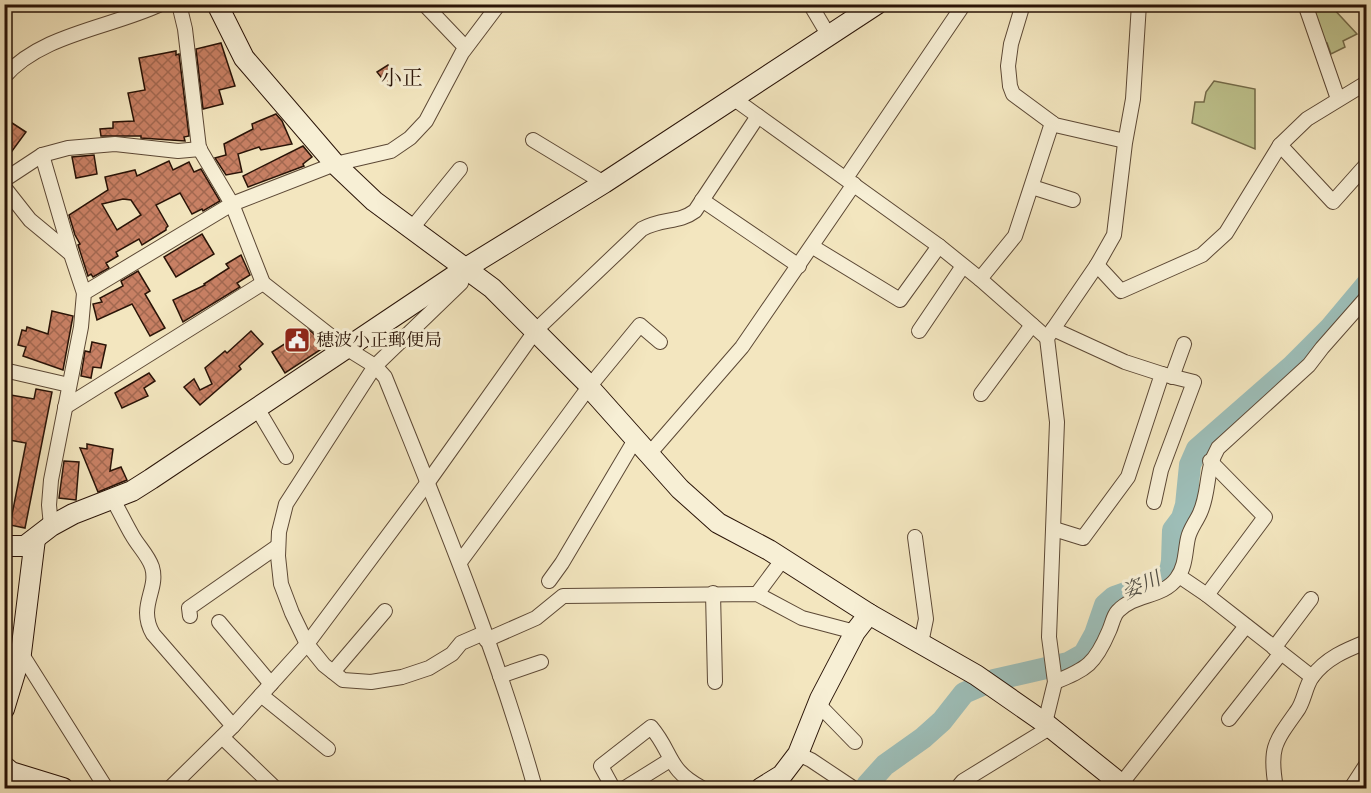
<svg xmlns="http://www.w3.org/2000/svg" width="1371" height="793" font-family="Vollkorn,'Noto Serif JP',serif">
<style>
.green{fill:#bfc48f;stroke:#746c4b;stroke-width:1.5}
.lines{fill:none;stroke-linecap:round;stroke-linejoin:round}
.river{stroke:#9dbeb8;stroke-width:22}
.building{fill:url(#building-cross-hatch);stroke:#291307;stroke-width:1.5;fill-rule:evenodd}
.street-casing{stroke:#5c4835;stroke-width:16}
.secondary-casing{stroke:#291307;stroke-width:22}
.street{stroke:#f7efd5;stroke-width:14}
.secondary{stroke:#f7efd5;stroke-width:20}
.labels{text-anchor:middle;stroke-width:6;stroke-linejoin:round;paint-order:stroke}
.poi-label{font-size:18px;fill:#291307;stroke:#f7efd5;text-anchor:start}
.water-label{font-size:20px;font-style:italic;fill:#524f45;stroke:#f7efd5}
.quarter-label{font-size:21px;fill:#291307;stroke:#f7efd5}
</style>
<defs>
<pattern id="building-cross-hatch" width="8" height="8" patternUnits="userSpaceOnUse" patternTransform="scale(1.5)"><rect width="8" height="8" fill="#c88064"/><path d="M0 0l8 8M0 8l8-8" fill="none" stroke="#a26850"/></pattern>
</defs>
<rect width="100%" height="100%" fill="#f3e6bf"/>
<filter id="stains"><feTurbulence type="fractalNoise" baseFrequency=".00333" numOctaves="4"/><feColorMatrix values="0 0 0 0 .2 0 0 0 0 .09 0 0 0 0 .02 0 0 0 .5 -.17"/></filter>
<radialGradient id="worn" r=".72"><stop offset=".6" stop-color="#630" stop-opacity="0"/><stop offset="1" stop-color="#630" stop-opacity=".3"/></radialGradient>
<g class="green">
<path d="M1326 4 1330 5 1357 34 1343 41 1345 47 1331 54 1327 43 1323 44 1309 5Z"/>
<path d="M1214 81 1255 89V149L1192 123 1195 102H1204L1206 92Z"/>
</g>
<g class="lines">
<path class="river" d="M870 788 867 785 885 765 923 738 942 721 964 693 994 680 1068 663 1084 654 1095 634 1105 605 1114 597 1156 582 1170 572 1172 561 1173 530 1182 518 1186 505 1190 465 1197 449 1292 366 1330 328 1366 285"/>
</g>
<g class="building">
<path d="M221 43 235 86 219 90 223 104 203 109 196 49Z"/>
<path d="M176 51V55L179 54 189 136 184 137 185 141 141 138V136H101L100 129 113 128V122L134 121 128 93 145 90 139 58Z"/>
<path d="M388 65 398 77 388 86 377 72Z"/>
<path d="M276 114 282 121 292 144 261 150 259 147 238 154 242 172 226 175 215 158 226 155 224 144 253 129 252 124Z"/>
<path d="M9 121 26 132 4 162V127Z"/>
<path d="M303 146 312 157 303 164 304 166 248 187 243 176Z"/>
<path d="M94 155 97 174 76 178 72 157Z"/>
<path d="M169 161 173 170 189 162 194 172 201 169 220 201 203 211 202 209 192 214 180 193 156 205 168 226 166 228V230L142 245 139 239 116 252 118 256 106 263 109 268 93 277 91 274 88 276 78 245 80 244 75 235 69 215 108 190 105 177 135 170 137 176ZM123 199 131 200 141 215 117 230 102 204Z"/>
<path d="M202 234 214 254 176 277 164 257Z"/>
<path d="M241 255 250 275 237 283 240 287 183 322 173 300 205 285 204 284 229 268 226 264Z"/>
<path d="M138 271 150 291 145 294 165 328 150 336 132 304 97 320 93 304 102 302 100 298 123 286 121 281Z"/>
<path d="M52 311 73 316 63 370 23 356 26 347 18 345 22 330 26 331 27 327 48 334Z"/>
<path d="M308 329 314 334 323 348 285 373 272 352Z"/>
<path d="M251 331 263 344 239 366 241 369 200 405 184 387 194 379 200 390 212 384 205 368 225 351 227 353Z"/>
<path d="M92 342 106 345 101 368 93 367 91 378 81 376 85 351 90 352Z"/>
<path d="M149 373 155 381 144 388 148 396 122 408 115 393Z"/>
<path d="M36 389 52 392 25 528 10 525 26 443 4 439V394L34 399Z"/>
<path d="M87 444 113 449 110 471 121 467 127 480 98 492 80 448 87 449Z"/>
<path d="M64 461 79 462 76 500 59 498Z"/>
</g>
<g class="lines">
<defs>
<g id="street">
<path d="M179 4 185 29 199 148 232 204 263 283 346 348 375 366 385 377C440 513 496 648 535 788"/>
<path d="M424 4 465 47"/>
<path d="M810 4 829 36"/>
<path d="M1023 4 1011 44 1008 66 1010 86 1013 94 1055 125 1125 141"/>
<path d="M1305 4 1338 99"/>
<path d="M4 77C41 34 110 28 161 4"/>
<path d="M733 98 939 246 980 279 1047 338"/>
<path d="M533 140 604 183"/>
<path d="M1280 145 1333 202 1366 165"/>
<path d="M42 155 71 254"/>
<path d="M846 178 964 4"/>
<path d="M4 180 42 155 68 148 115 144 178 151 200 149"/>
<path d="M4 187 30 220 71 254 84 293"/>
<path d="M1032 187 1073 200"/>
<path d="M702 200 799 266"/>
<path d="M412 228 460 169"/>
<path d="M813 247 900 300 939 246"/>
<path d="M1097 265 1121 291 1202 255 1226 233 1280 145 1307 119 1366 83"/>
<path d="M466 268 461 283 375 366 286 504 279 532 278 556 281 584 292 613 307 644 324 665 343 680 371 682 402 677 429 668 452 654 461 643 484 633"/>
<path d="M980 279 1015 236 1052 123"/>
<path d="M1053 329 1125 362 1162 374 1128 477 1083 538 1054 529"/>
<path d="M919 331 963 266"/>
<path d="M4 370 69 385"/>
<path d="M1172 377 1184 344"/>
<path d="M981 394 1032 325"/>
<path d="M65 407 263 283"/>
<path d="M257 408 286 457"/>
<path d="M650 453 742 347 854 184"/>
<path d="M1210 461 1265 517 1207 595 1312 677"/>
<path d="M112 498C119 510 125 523 132 535 138 546 148 555 152 567 159 590 137 606 153 634L233 726"/>
<path d="M1154 502 1161 470 1194 382 1162 374"/>
<path d="M51 526 49 505 51 480 81 327 84 293 232 204 335 164 391 151 410 138 426 121 462 53 499 4"/>
<path d="M915 537 926 619 921 643"/>
<path d="M460 562 589 387 640 325 660 342"/>
<path d="M1179 576 1207 595"/>
<path d="M549 581 562 563 636 438"/>
<path d="M713 593 715 682"/>
<path d="M757 594 783 559"/>
<path d="M190 616 189 608 278 546"/>
<path d="M219 622 271 684"/>
<path d="M486 640 536 618 563 596 757 594 802 618 855 632"/>
<path d="M1274 648 1311 599"/>
<path d="M21 653 106 788"/>
<path d="M333 672 385 611"/>
<path d="M500 676 541 662"/>
<path d="M1055 682C1087 669 1095 664 1109 631 1112 625 1113 616 1118 611 1135 593 1163 598 1177 578 1186 566 1185 551 1188 538 1190 529 1196 522 1200 513 1210 491 1205 470 1218 448L1309 365 1322 348 1366 298"/>
<path d="M261 695 328 749"/>
<path d="M818 704 855 742"/>
<path d="M1229 719 1281 653"/>
<path d="M1045 723 1055 682 1049 637 1057 422 1047 338 1097 265 1114 235 1125 143 1133 99 1139 4"/>
<path d="M222 737 275 788"/>
<path d="M798 754 811 760 853 788"/>
<path d="M170 788 233 726 307 644 428 482 536 330 642 229C662 218 679 223 695 211L758 116"/>
<path d="M613 788 601 766 651 727C673 753 667 770 702 788"/>
<path d="M625 788 670 760"/>
<path d="M957 788 963 781 1051 727"/>
<path d="M1116 788 1121 784 1246 626"/>
<path d="M1276 788C1269 749 1274 743 1297 711 1304 702 1305 687 1312 677 1326 658 1346 650 1366 642"/>
<path d="M1351 788 1366 765"/>
</g>
<g id="secondary">
<path d="M217 4 244 58 335 164 374 201 492 288 587 383 589 387 680 489 718 523 769 550 869 614 976 675 1045 723 1126 788"/>
<path d="M4 546H25L51 526 73 514 132 491 151 479 466 268 604 183 877 4"/>
<path d="M4 709 21 653 35 539"/>
<path d="M4 766 11 772 63 788"/>
<path d="M761 788 782 775 798 754 820 699 855 632 869 614"/>
</g>
</defs>
<use href="#street" class="street-casing"/>
<use href="#secondary" class="secondary-casing"/>
<use href="#street" class="street"/>
<use href="#secondary" class="secondary"/>
</g>
<defs>
<symbol id="civic-square" viewBox="-11 -11 22 22"><rect x="-9" y="-9" width="18" height="18" rx="4" fill="#8f2418" stroke="#f7efd5"/><path d="M-.6-6.5H3V-4.5H.6V-3L4-1V1h2V6H-6V1h2V-1L-.6-3ZM-1.2 2.5V6h2.4V2.5Z" fill="#fff"/></symbol>
</defs>
<g fill-rule="evenodd">
<use href="#civic-square" x="282" y="325" width="30" height="30"/>
</g>
<g class="labels">
<g class="poi-label">
<text x="316" y="346">穂波小正郵便局</text>
</g>
<g class="water-label">
<text transform="translate(1141 585) rotate(-24)" y="7">姿川</text>
</g>
<g class="quarter-label">
<text x="402" y="85">小正</text>
</g>
</g>
<rect width="1371" height="793" fill="none" stroke="#f3e6bf" stroke-width="24"/>
<rect x="6" y="6" width="1359" height="781" fill="none" stroke="#291307" stroke-width="3"/>
<rect x="12" y="12" width="1347" height="769" fill="none" stroke="#291307" stroke-width="1.5"/>
<rect width="100%" height="100%" filter="url(#stains)"/>
<rect width="100%" height="100%" fill="url(#worn)"/>
</svg>
